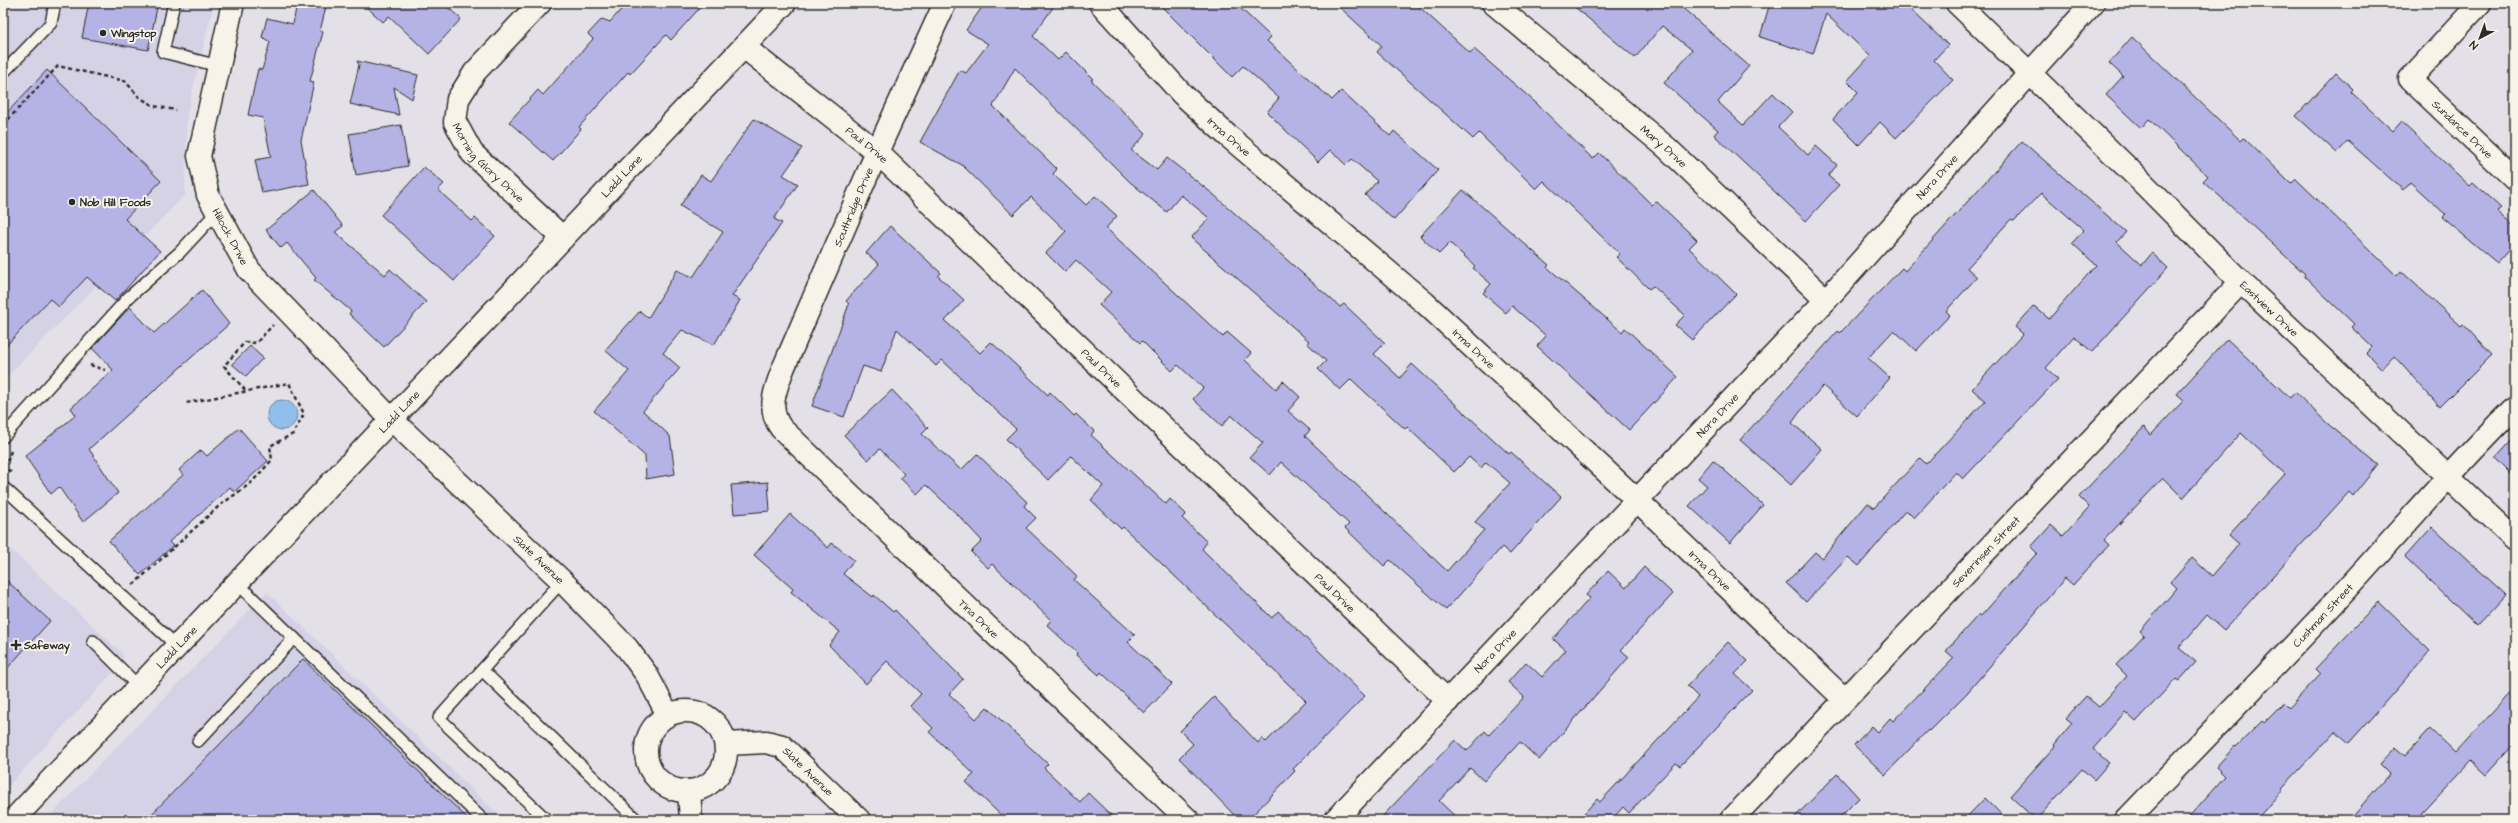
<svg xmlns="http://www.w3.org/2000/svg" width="2518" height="823" font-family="'Architects Daughter',sans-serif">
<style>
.built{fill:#d5d2e6}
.water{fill:#91bfeb;stroke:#68849e}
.building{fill:#b5b3e5;stroke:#2b2b2b;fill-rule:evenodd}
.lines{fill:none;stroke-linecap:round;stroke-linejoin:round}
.lane-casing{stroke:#2b2b2b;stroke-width:14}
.street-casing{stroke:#2b2b2b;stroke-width:25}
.secondary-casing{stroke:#2b2b2b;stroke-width:25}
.path{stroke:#2b2b2b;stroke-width:2.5;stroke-dasharray:4 3;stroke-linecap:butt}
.lane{stroke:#f7f3e8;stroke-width:11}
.street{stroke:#f7f3e8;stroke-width:22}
.secondary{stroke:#f7f3e8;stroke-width:22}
.poi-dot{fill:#2b2b2b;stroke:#f7f3e8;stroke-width:1.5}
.labels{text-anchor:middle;stroke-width:4;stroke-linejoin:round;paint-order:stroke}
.poi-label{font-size:11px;font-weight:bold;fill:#2b2b2b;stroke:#f7f3e8;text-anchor:start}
.street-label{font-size:11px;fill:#2b2b2b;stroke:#f7f3e8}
</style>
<rect width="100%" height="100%" fill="#e3e0e7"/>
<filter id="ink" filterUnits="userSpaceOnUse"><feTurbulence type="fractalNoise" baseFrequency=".025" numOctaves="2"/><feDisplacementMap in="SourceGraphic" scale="8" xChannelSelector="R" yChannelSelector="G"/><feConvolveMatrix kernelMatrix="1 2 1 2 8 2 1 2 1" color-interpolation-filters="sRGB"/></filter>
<g filter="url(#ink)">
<g class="built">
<path d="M3 3H214L187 113 185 195 3 381Z"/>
<path d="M3 542 123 654 121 664 3 792Z"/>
<path d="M267 592 504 820H46Z"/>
</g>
<circle class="water" cx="282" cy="415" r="15"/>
<g class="building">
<path d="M89 3H158L148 50 82 38Z"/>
<path d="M297 3H327L320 31 323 32 310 81 314 82 301 140 309 184 262 193 255 160 271 157 263 118 248 115 258 69 262 70 270 42 262 37 267 18 293 24Z"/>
<path d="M362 3H443L461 19 429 54 389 16 383 22Z"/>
<path d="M627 3H704L671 40 666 35 630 74 628 72 579 127 581 129 553 161 509 122 538 90 543 95 593 39 588 34 602 19 610 22Z"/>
<path d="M985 3H1056L1033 36 1058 60 1066 52 1093 79 1091 80 1146 134 1131 150 1157 170 1167 158 1213 194 1340 307 1344 304 1385 343 1374 354 1400 378 1412 364 1509 454 1511 452 1561 497 1510 554 1502 547 1446 610 1390 560 1384 566 1345 528 1349 524 1281 462 1270 475 1250 457 1263 443 1231 415 1222 426 1193 399 1203 388 1178 365 1172 371 1142 341 1140 343 1099 305 1111 292 1076 260 1065 272 1046 253 1066 231 1031 197 1013 215 962 165 920 142 960 70 966 73 988 44 966 30ZM1015 68 1130 182 1167 212 1181 195 1209 218 1191 238 1309 341 1307 343 1326 361 1318 369 1340 390 1351 379 1405 429 1407 427 1454 472 1469 457 1481 468 1486 462 1510 483 1475 522 1484 530 1447 571 1305 436 1310 430 1288 411 1300 397 1283 381 1276 389 1245 360 1251 353 1227 332 1223 337 1106 228 1117 216 1095 196 1086 205 1053 174 1057 169 993 106Z"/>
<path d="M1158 3H1235L1271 37 1267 41 1332 100 1341 91 1390 136 1394 131 1438 170 1394 220 1365 195 1377 181 1352 159 1346 165 1330 150 1318 162 1267 112 1279 98 1243 66 1232 77Z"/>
<path d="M1335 3H1415L1470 53 1474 49 1536 103 1593 159 1599 153 1652 205 1656 201 1697 240 1689 248 1736 294 1692 340 1675 325 1685 315 1653 286 1649 289 1616 257 1620 254 1544 181 1536 189 1479 133 1473 139 1377 52 1382 46Z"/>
<path d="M1570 3H1677L1749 66 1718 102 1743 125 1773 93 1792 112 1778 127 1808 155 1816 146 1837 165 1828 176 1839 185 1806 221 1714 135 1718 130 1664 83 1692 50 1662 26 1635 58Z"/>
<path d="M1770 3H1904L1948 45 1934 60 1953 80 1896 138 1880 122 1859 145 1833 119 1858 92 1847 81 1870 56 1826 14 1813 54 1760 37Z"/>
<path d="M2132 37 2241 141 2244 138 2291 184 2296 179 2397 276 2401 271 2461 326 2463 324 2492 355 2440 407 2394 356 2382 369 2366 353 2372 347 2351 327 2354 324 2304 276 2305 274 2203 181 2208 176 2149 119 2141 128 2106 95 2123 76 2109 63Z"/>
<path d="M357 61 418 75 412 99 394 87 399 115 350 104 359 65Z"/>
<path d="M47 70 161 181 125 219 160 251 115 301 87 277 59 307 50 299 3 349V117Z"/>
<path d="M2336 73 2353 89 2351 92 2393 131 2401 122 2470 186 2473 183 2501 208 2497 211 2515 227V243L2497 263 2442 217 2445 214 2410 182 2403 190 2348 141 2337 153 2296 116Z"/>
<path d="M754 119 802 148 783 175 798 184 774 219 782 223 732 296 740 300 714 345 682 330 663 353 680 368 643 411 670 436 675 474 646 479 645 456 594 411 629 371 605 350 640 311 648 318 677 270 693 277 723 232 680 206 701 175 711 181Z"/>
<path d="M401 125 408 166 356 175 349 134Z"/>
<path d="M2022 141 2126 232 2117 242 2142 265 2152 253 2168 268 2092 352 2074 336 2046 368 2058 379 1963 479 1956 472 1914 518 1906 510 1859 566 1848 557 1806 602 1786 583 1815 552 1822 558 1868 503 1874 508 1920 458 1926 464 1985 401 1972 389 2023 334 2015 327 2034 306 2049 319 2096 265 2072 243 2084 230 2041 193 2014 221 2011 219 1967 268 1977 277 1946 311 1950 315 1916 351 1894 330 1868 358 1890 378 1857 416 1823 386 1799 413 1792 423 1822 449 1791 485 1740 440 1838 331 1840 333 1902 268 1905 271Z"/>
<path d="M424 167 444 184 438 190 472 221 475 218 495 236 454 281 381 215Z"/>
<path d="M314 190 343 226 335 232 385 275 390 269 426 302 384 347 349 314 351 311 314 280 316 278 287 243 281 248 266 230Z"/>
<path d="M1463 190 1549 265 1547 267 1622 332 1625 328 1678 377 1629 430 1537 346 1546 336 1512 306 1506 313 1483 293 1491 284 1473 268 1475 266 1450 243 1439 254 1420 236Z"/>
<path d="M890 226 941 273 938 276 964 300 945 321 980 353 991 342 1048 395 1050 392 1074 416 1076 414 1094 431 1091 435 1166 504 1170 499 1186 514 1182 518 1207 542 1202 549 1272 618 1278 611 1365 696 1293 769 1295 771 1248 820H1239L1179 758 1193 744 1180 731 1214 697 1258 743 1262 738 1266 742 1306 701 1123 527 1121 529 1091 500 1103 486 1071 456 1048 480 1006 439 1016 429 942 360 936 366 897 329 881 372 863 366 844 417 812 406 849 304 846 301 879 264 866 253Z"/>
<path d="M202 290 229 324 89 449 118 493 83 522 59 487 51 494 25 456 76 415 71 408 113 370 92 348 130 307 154 333Z"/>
<path d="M2227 339 2290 398 2295 392 2328 424 2378 465 2353 496 2349 492 2224 630 2207 615 2179 648 2196 662 2179 681 2176 679 2136 722 2125 712 2093 749 2109 763 2094 780 2082 769 2036 820 2010 796 2055 746 2054 745 2072 723 2066 718 2086 696 2099 707 2127 676 2116 665 2144 635 2140 631 2177 588 2171 582 2192 558 2212 576 2239 544 2229 535 2285 474 2241 433 2183 498 2163 478 2104 540 2109 545 2073 585 2065 578 1967 693 1929 731 1928 730 1885 775 1854 745 1872 726 1878 732 1890 718 1893 721 1954 658 1946 651 1979 614 1981 616 2037 553 2031 547 2051 525 2063 536 2089 507 2079 497 2144 427 2151 435 2184 400 2177 394Z"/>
<path d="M250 346 263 358 246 376 232 364Z"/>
<path d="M892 390 928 428 922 434 961 470 977 454 1027 502 1024 506 1036 518 1026 528 1077 576 1074 580 1135 635 1128 642 1172 684 1144 713 1101 672 1099 675 1076 655 1077 653 1047 625 1051 620 992 564 988 568 971 552 982 541 959 516 926 485 917 494 900 478 904 474 880 449 868 460 844 435Z"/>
<path d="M239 428 268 461 234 492 230 487 169 542 173 546 140 575 109 541 183 475 179 470 201 450 207 456Z"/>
<path d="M2515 436V478L2495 458Z"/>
<path d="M1713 460 1763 505 1730 543 1689 506 1707 486 1698 478Z"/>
<path d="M768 482 770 511 734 514 731 485Z"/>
<path d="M790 514 828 548 832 543 854 560 843 574 873 597 874 595 893 612 895 610 963 679 949 694 976 719 987 707 1048 764 1044 768 1080 802 1088 793 1116 820H1006L966 782 974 774 929 732 933 728 910 706 921 694 887 661 866 684 829 645 840 632 791 592 793 589 754 555Z"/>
<path d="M2432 527 2506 595 2477 626 2405 557Z"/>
<path d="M1644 567 1673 594 1621 650 1629 657 1539 760 1520 742 1484 781 1470 768 1439 801 1459 820H1379L1455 740 1467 751 1485 731 1489 735 1524 697 1508 682 1526 662 1542 677 1566 650 1553 639 1590 598 1586 595 1608 571 1626 588Z"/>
<path d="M3 577 50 621 3 673Z"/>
<path d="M2379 602 2430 651 2387 700 2349 743 2336 731 2282 788 2283 789 2256 820H2186L2225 776 2216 767 2235 746 2236 747 2262 721 2264 723 2284 703 2289 708 2320 674 2315 669Z"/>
<path d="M1728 642 1748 661 1735 674 1752 690 1680 766 1676 763 1629 813 1623 807 1615 816 1619 820H1578L1597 799 1600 802 1698 697 1687 686Z"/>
<path d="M303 659 469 820H146Z"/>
<path d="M2515 688V743L2486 775 2471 761 2416 820H2349L2389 774 2379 764 2395 747 2405 756 2430 729 2455 753Z"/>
<path d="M1837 774 1859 798 1837 820H1792Z"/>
<path d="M1985 798 2007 820H1964Z"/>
</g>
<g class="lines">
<defs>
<g id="lane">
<path d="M174 3 163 52 219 66"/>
<path d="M3 73 51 23 55 3"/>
<path d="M3 437 129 297 180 252 216 213"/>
<path d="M3 487 177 646"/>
<path d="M237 583 483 820"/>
<path d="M93 641 139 687"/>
<path d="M482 670 637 820"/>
<path d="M198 741 294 638"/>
<path d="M547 820 439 718 562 581"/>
</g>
<g id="street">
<path id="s1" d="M233 3 199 156 208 195 249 270 391 419 562 581 627 648 647 675 668 715"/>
<path id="s2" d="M540 3 475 72 458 99 455 122 472 153 563 238"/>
<path id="s3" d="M945 3 877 152 783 369C775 390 767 409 781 428L1188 820"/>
<path id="s4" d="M1100 3 1182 94 1228 136 1425 303 1638 501 1844 699"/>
<path id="s5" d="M1493 3 1667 148 1826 300"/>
<path id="s6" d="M1957 3 2137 177 2241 282 2515 540"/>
<path id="s7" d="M2480 3 2410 79 2515 179"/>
<path id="s8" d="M744 47 877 152 1448 701"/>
<circle cx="686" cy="751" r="40"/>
<path id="s9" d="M726 744 766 742 782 746 859 820"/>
<path d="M689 791 691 820"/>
<path id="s10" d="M1335 820 1826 300 2093 3"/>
<path id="s11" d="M1731 820 2241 282"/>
<path id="s12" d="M2126 820C2200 743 2275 667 2347 589 2403 528 2456 465 2515 407"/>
</g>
<g id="secondary">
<path id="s13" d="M13 820 785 3"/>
</g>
</defs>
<use href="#lane" class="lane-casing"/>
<use href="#street" class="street-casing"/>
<use href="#secondary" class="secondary-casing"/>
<g class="path">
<path d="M3 125 58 66 125 81 139 97 154 106 176 110"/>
<path d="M90 365 105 370"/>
<path d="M245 390 224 366 245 342 256 343 273 325"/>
<path d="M11 472 5 467 11 451"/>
<path d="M133 585 219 506 251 483 272 460 270 446 293 434 304 414 289 383 186 403"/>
</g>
<use href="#lane" class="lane"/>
<use href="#street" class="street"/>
<use href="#secondary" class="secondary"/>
</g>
</g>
<g class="poi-dot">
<circle cx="103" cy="33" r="4"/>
<circle cx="72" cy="202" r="4"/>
<path d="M14 639h4v4h4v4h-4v4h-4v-4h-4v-4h4z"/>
</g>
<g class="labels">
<g class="poi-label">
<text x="111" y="37">Wingstop</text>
<text x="80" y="206">Nob Hill Foods</text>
<text x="24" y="649">Safeway</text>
</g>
<g class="street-label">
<text dy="4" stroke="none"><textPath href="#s7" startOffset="176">Sundance Drive</textPath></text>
<text dy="4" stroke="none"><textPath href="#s4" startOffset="186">Irma Drive</textPath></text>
<text dy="4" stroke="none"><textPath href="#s8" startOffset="157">Paul Drive</textPath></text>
<text dy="4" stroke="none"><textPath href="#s5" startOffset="223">Mary Drive</textPath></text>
<text dy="4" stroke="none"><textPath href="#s2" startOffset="203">Morning Glory Drive</textPath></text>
<text dy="4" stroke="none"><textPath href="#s13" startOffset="886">Ladd Lane</textPath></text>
<text dy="4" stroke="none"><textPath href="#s10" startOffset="881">Nora Drive</textPath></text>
<text transform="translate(853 207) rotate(-67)" y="4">Southridge Drive</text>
<text dy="4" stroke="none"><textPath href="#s1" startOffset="244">Hillock Drive</textPath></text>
<text dy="4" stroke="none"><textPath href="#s6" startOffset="437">Eastview Drive</textPath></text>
<text dy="4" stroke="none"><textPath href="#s4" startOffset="510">Irma Drive</textPath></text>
<text dy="4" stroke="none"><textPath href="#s8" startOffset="481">Paul Drive</textPath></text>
<text dy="4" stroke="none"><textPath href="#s13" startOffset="562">Ladd Lane</textPath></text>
<text dy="4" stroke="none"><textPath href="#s10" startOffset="557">Nora Drive</textPath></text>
<text dy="4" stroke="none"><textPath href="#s11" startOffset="370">Severinsen Street</textPath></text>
<text dy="4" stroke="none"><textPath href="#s1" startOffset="692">Slate Avenue</textPath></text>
<text dy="4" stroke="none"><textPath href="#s4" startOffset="834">Irma Drive</textPath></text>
<text dy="4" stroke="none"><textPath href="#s8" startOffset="805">Paul Drive</textPath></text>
<text dy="4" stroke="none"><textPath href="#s12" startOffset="284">Cushman Street</textPath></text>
<text dy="4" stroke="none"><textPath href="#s3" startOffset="737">Tina Drive</textPath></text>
<text dy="4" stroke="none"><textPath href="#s13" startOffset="238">Ladd Lane</textPath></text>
<text dy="4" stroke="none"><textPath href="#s10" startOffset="233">Nora Drive</textPath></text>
<text dy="4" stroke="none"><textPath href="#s9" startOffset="93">Slate Avenue</textPath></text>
</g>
</g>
<rect width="2518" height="823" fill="none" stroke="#f7f3e8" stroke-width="16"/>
<rect x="8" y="8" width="2502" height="807" fill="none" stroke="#2b2b2b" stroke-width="1.5" filter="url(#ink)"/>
<g transform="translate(2480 38) rotate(221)" stroke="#f7f3e8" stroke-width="3" paint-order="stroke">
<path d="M0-3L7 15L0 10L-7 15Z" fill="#2b2b2b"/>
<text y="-6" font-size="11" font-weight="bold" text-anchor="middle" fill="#2b2b2b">N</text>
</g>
</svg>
